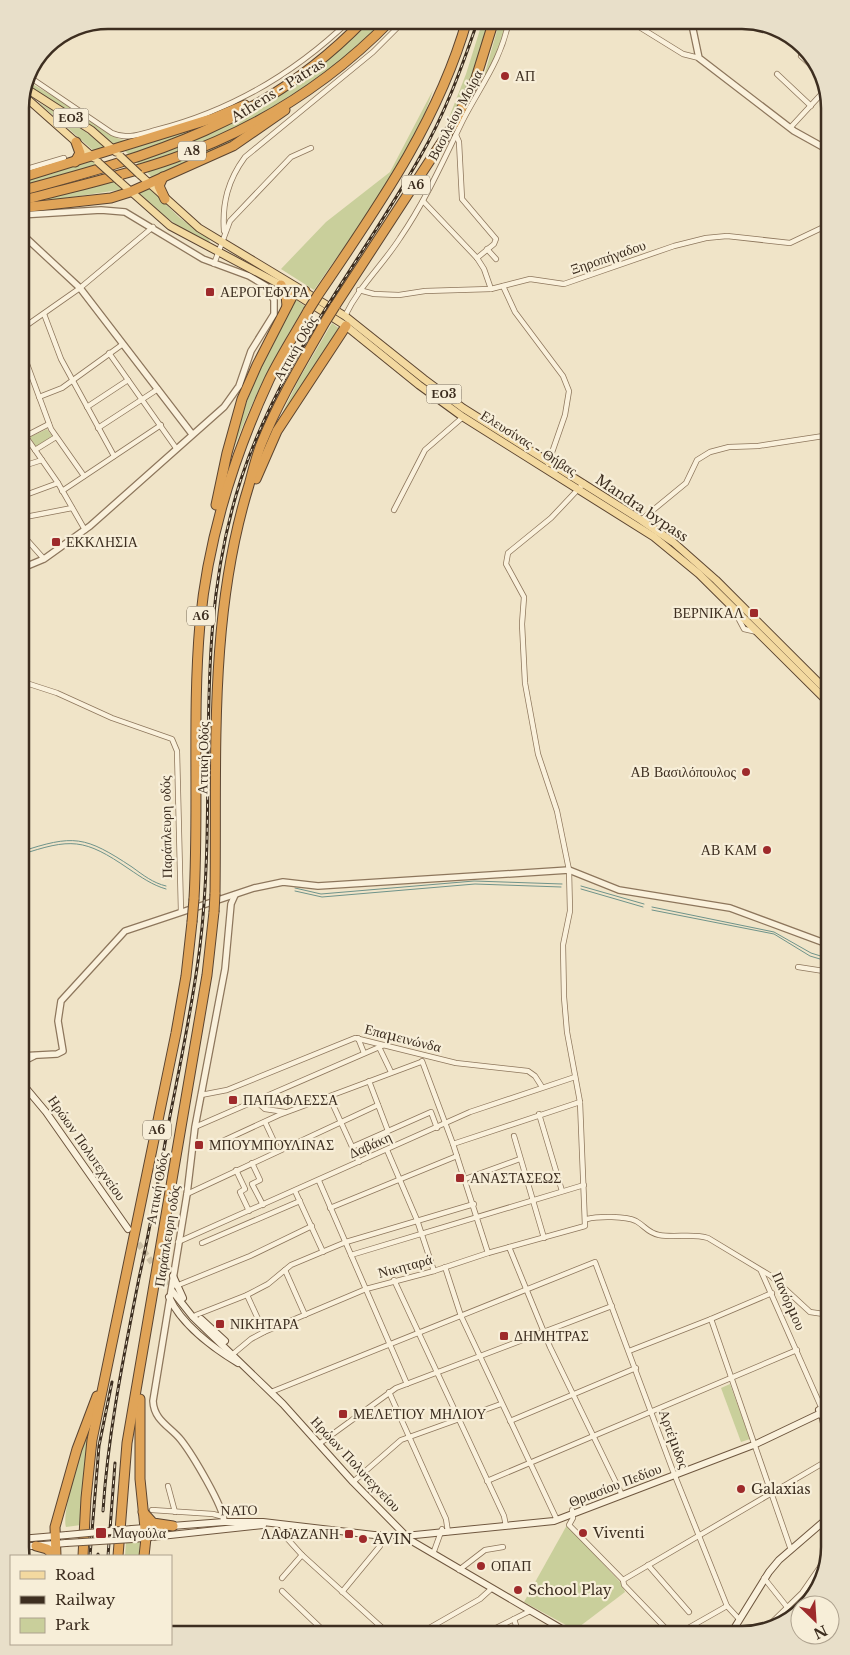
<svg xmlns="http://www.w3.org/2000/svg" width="850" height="1655" font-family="'Libre Baskerville',serif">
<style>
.green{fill:#c9cf9b}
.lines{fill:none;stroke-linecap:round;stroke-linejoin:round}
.stream{stroke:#6f938a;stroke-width:1}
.secondary-tunnel{stroke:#ccc0a6;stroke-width:6;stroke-dasharray:6 3;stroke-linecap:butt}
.minor-casing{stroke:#8d765c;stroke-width:6}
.tertiary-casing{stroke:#8d765c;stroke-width:8}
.secondary-casing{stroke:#6f573f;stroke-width:8}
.primary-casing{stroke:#5b4430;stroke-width:9}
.motorway-casing{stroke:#5b4430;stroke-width:11}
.minor{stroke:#faf1dc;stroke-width:4.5}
.tertiary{stroke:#faf1dc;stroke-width:5.5}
.secondary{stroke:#faf1dc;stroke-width:6}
.primary{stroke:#f3d9a0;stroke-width:7}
.motorway{stroke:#e0a458;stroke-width:9}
.rail-casing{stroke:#3d2e20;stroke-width:3}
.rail{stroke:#f7eed8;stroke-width:1;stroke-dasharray:4;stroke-linecap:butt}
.secondary-bridge-casing{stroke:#6f573f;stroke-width:8;stroke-linecap:butt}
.primary-bridge-casing{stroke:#5b4430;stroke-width:9;stroke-linecap:butt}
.motorway-bridge-casing{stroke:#5b4430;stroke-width:11;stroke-linecap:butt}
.secondary-bridge{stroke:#faf1dc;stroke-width:6}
.primary-bridge{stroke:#f3d9a0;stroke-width:7}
.motorway-bridge{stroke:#e0a458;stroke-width:9}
.poi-dot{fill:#9e2a2b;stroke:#f7eed8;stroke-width:2}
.labels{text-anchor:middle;stroke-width:4.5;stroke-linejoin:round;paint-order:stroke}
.shield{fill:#f7eed8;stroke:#756857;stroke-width:1}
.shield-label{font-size:12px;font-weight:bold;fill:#3d2e20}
.poi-label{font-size:14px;fill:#3d2e20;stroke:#f7eed8;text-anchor:start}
.street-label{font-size:14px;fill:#3d2e20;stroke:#f7eed8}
.rim{fill:none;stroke:#3d2e20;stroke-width:2.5}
</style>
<rect width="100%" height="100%" fill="#f0e4c8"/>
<g class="green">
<path d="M369 20H387C312 91 237 133 140 166L136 162 185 144 234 121Z"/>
<path d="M483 20H488C483 47 462 116 443 133L466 74Z"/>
<path d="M500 20H506C503 41 495 62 483 80Z"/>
<path d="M29 82 80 112 119 139 125 140 175 128 115 145 28 86Z"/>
<path d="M433 90C410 163 357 227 314 290L281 269 326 222 390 172Z"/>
<path d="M38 102 75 124 106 147 95 152Z"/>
<path d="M217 121 131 157 125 151Z"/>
<path d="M251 130 232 145 153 179 147 172 198 155Z"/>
<path d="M93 161 99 167 20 187V181Z"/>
<path d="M114 181 125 189 27 204Z"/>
<path d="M148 187 180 218 208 238 210 242C190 240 153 206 138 192Z"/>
<path d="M295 299 305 306C274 356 248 407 229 462 243 399 266 356 295 299Z"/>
<path d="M332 323 341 330 277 424 299 379Z"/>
<path d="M47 429 52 436 36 447 30 437Z"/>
<path d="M730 1384 750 1439 741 1442 721 1388Z"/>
<path d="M88 1430H91L81 1525 66 1527C61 1513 82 1447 88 1430Z"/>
<path d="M567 1525 621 1583 625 1592 575 1630 524 1602Z"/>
<path d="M140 1542 139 1556H125L126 1543Z"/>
</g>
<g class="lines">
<g class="stream">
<path d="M20 852C74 834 85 836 132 867 143 875 153 883 166 886"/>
<path d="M20 855C71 838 84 838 129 869 141 877 152 885 166 889"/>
<path d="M581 886 644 904"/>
<path d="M295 888 321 894 474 881 562 884"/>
<path d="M581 889 643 907"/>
<path d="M295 891 322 897 475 884 561 887"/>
<path d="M652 907 774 932 811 953 830 959"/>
<path d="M652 910 774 934 810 956 830 962"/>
</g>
<path class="secondary-tunnel" d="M133 1236 173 1292"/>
<defs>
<g id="minor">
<path d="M187 20V21"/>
<path d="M628 20 683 54 699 58"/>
<path d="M801 56 824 77"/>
<path d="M777 74 811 106"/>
<path d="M31 78 112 133C127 140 141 134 156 130 231 111 294 74 350 20"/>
<path d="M790 128 826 89"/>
<path d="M456 135 459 142 462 199 496 239 494 244 477 258"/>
<path d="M20 171 64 158"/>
<path d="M423 201 477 258 484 269 491 289"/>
<path d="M224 231C222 203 228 180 245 157L373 52 405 20"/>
<path d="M487 249 496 259"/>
<path d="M214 264 230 221 291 157 311 148"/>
<path d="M503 286 515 312 563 376 569 391 565 415 548 464"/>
<path d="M359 290 374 294 399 295 425 291 491 289 530 279 564 284 674 246 706 238 727 236 790 243 830 224"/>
<path d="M44 314 61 359 114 456"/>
<path d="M345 316C360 285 382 266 400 238 426 200 443 161 463 120 481 85 501 61 509 20"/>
<path d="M20 330 80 288 153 227"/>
<path d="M20 345 51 429 84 476"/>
<path d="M109 353 176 448"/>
<path d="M39 397 62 388 123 344"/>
<path d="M87 407 128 380"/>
<path d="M98 428 158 389"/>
<path d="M26 437 58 483 85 530"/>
<path d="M20 439 49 424"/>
<path d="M35 450 56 437"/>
<path d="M20 467 42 460"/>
<path d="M62 491 161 425"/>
<path d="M20 497 58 483"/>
<path d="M394 510 425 450 463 417"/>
<path d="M20 518 72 508"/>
<path d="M641 520 686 483 697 460 710 452 729 447 758 446 830 435"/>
<path d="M20 532 44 559"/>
<path d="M734 610 744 629 757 632"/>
<path d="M20 681 57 693 112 718 172 739 177 751 181 912"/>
<path d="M798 967 830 972"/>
<path d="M358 1038 364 1053"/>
<path d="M379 1047 391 1072"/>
<path d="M422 1061 453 1144 488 1253"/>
<path d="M369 1081 388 1131"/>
<path d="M201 1095 227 1090 355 1038 456 1063 528 1071 535 1076 542 1087"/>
<path d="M329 1096 359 1162"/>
<path d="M255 1100 265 1109 285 1112"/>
<path d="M539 1114 562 1191"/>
<path d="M265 1122 278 1150"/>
<path d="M195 1127 384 1045"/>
<path d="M514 1136 544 1238"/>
<path d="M453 1144 580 1102"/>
<path d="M214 1145 279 1115 421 1062"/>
<path d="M352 1147 431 1112 437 1128"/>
<path d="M387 1150 417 1220 434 1271"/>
<path d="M252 1163 260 1180 252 1184 263 1205"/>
<path d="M236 1170 245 1189 240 1192 249 1211"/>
<path d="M465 1179 520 1159"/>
<path d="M319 1181 407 1384"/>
<path d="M295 1191 323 1252"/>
<path d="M187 1194 378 1105"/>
<path d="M330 1208 457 1156"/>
<path d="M587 1219C598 1216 626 1216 636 1221 645 1226 648 1233 659 1235 676 1238 692 1233 708 1238L771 1276 810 1312 830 1315"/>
<path d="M178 1242 470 1112 575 1077"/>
<path d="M202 1243 300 1201"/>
<path d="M509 1247 550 1347 622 1495"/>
<path d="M351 1255 584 1185"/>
<path d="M445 1267 461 1316 557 1520"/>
<path d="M285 1270 305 1315"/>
<path d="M761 1271 822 1409"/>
<path d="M394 1280 504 1516 506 1526"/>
<path d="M176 1286 250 1256 312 1226"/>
<path d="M247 1295 264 1332"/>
<path d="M196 1315 247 1295 268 1284 291 1265 346 1242 474 1204"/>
<path d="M711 1319 791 1550"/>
<path d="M629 1351 711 1319 772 1293"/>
<path d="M233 1354 251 1339 264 1332 366 1289 434 1271 488 1253 585 1226 580 1102 567 1032 564 997 563 945 570 911 569 870 557 811 538 754 525 683 522 624 524 597 506 564 508 553 551 518 584 483"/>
<path d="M271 1392 595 1262 673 1471 727 1606 739 1619"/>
<path d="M389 1392 446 1519 448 1532"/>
<path d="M820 1410 830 1405"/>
<path d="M510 1421 636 1368"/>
<path d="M319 1444 396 1388 612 1306"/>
<path d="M487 1481 797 1350"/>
<path d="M353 1482 401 1440 501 1404"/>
<path d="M168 1486 175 1512"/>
<path d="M152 1510 213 1514 224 1517"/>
<path d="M572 1510 573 1518 569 1525 623 1580 624 1585 672 1635"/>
<path d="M282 1525 284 1535 302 1555 390 1635"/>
<path d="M433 1554 442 1529"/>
<path d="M648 1565 689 1612"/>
<path d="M459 1570 485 1550 503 1547"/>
<path d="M282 1578 302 1555"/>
<path d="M764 1578 787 1607"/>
<path d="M623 1580 830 1459"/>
<path d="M282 1591 328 1635"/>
<path d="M342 1592 380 1546 383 1535"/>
<path d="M514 1619 519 1635"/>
<path d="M763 1631 802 1593 827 1557"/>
<path d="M374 1635 381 1627"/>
<path d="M417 1635 480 1599 491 1589"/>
<path d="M482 1635 530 1611"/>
<path d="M676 1635 727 1606"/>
</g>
<g id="tertiary">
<path d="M691 20 699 58 794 131 830 151"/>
<path d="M20 226 24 236 80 288 192 434"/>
<path d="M20 569 44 559 90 526 224 407 239 386 251 351 274 314V300L266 286 249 276 203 259 125 212 101 210 20 215"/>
<path d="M20 1056 57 1054 63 1051 58 1021 61 1001 125 931 254 888 283 882 318 886 569 870 619 890 730 908 830 945"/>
<path d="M20 1063 34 1056"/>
<path d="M224 1522C224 1507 192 1454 181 1440 171 1427 154 1421 153 1401L187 1194 195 1127 225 969 231 904 235 895"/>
</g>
<g id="secondary">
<path d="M20 1081 46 1112 128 1229"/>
<path d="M173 1276 183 1298"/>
<path d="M173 1292 192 1316 283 1404 353 1482 410 1540 572 1635"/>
<path d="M169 1297C181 1324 213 1348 238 1363"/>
<path d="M201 1319 225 1341"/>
<path d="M819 1410 823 1418 830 1455"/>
<path d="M132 1529 224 1522H263L374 1535H415L554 1521 756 1444 821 1413"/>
<path d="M20 1539 67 1535"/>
<path d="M133 1539 263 1525"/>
<path d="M20 1547 66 1543"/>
<path d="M730 1635 769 1572 779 1560 830 1516"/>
</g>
<g id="primary">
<path d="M27 89 91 130 116 152"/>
<path d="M23 95 94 158"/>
<path d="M139 174 199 228 345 316 424 379 463 408 641 520 673 542 716 580 830 694"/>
<path d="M119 181 170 226 281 285 346 326 419 385 463 417 654 537 699 574 830 704"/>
</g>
<g id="motorway">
<path d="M75 162 80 153 76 142"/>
<path d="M163 177 159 186 165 199"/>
<path d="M20 178 214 118 245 105"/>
<path d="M20 191C152 156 266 122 364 20"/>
<path d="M20 201C72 187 124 176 174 158 256 129 331 82 391 20"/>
<path d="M20 208 111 198 130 192 233 146 285 110"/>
<path d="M281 285 286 295 287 306"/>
<path d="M318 295C377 208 438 122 467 20"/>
<path d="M335 306 455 122 476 78 494 20"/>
<path d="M256 479 277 431 346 326"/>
<path d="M216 505 227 453 242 399 257 365 294 293 305 291"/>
<path d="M215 894C217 757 208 617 249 485 253 471 256 456 262 442 279 400 303 361 325 322"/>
<path d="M194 899C199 807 192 715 200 623 208 538 233 458 269 380 280 357 295 334 308 311"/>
<path d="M140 1399V1479L146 1538 144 1556"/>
<path d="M143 1512 153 1523 173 1526"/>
<path d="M36 1546 47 1549 55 1556"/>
<path d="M56 1556 55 1527 77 1449 97 1396"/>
<path d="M83 1556 86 1498 92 1440 176 1033 186 976 192 922"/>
<path d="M118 1556 127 1443 207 975 214 912"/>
</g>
</defs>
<use href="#minor" class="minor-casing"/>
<use href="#tertiary" class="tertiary-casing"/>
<use href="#secondary" class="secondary-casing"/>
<use href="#primary" class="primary-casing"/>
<use href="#motorway" class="motorway-casing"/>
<use href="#minor" class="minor"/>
<use href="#tertiary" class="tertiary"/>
<use href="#secondary" class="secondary"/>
<use href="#primary" class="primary"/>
<use href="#motorway" class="motorway"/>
<defs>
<g id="rail">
<path d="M103 1511C108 1432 124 1355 139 1278 151 1225 160 1170 170 1116 181 1060 193 1003 200 946 219 787 190 636 241 479 280 360 359 265 420 157 445 114 462 67 478 20"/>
<path d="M90 1556 99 1446 112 1382"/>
<path d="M98 1556V1554"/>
<path d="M108 1556 115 1463"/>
</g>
</defs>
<use href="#rail" class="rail-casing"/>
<use href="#rail" class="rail"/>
<defs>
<g id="secondary-bridge">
<path d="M67 1535 132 1529"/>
<path d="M66 1543 133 1539"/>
</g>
<g id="primary-bridge">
<path d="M120 156 139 174"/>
<path d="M98 162 119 181"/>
</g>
<g id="motorway-bridge">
<path d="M308 311 318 295"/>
<path d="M325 322 335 306"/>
<path d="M214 912 215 894"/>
<path d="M192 922 194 899"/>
</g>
</defs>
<use href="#secondary-bridge" class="secondary-bridge-casing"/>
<use href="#primary-bridge" class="primary-bridge-casing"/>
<use href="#motorway-bridge" class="motorway-bridge-casing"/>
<use href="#secondary-bridge" class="secondary-bridge"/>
<use href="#primary-bridge" class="primary-bridge"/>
<use href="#motorway-bridge" class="motorway-bridge"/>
</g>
<g class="poi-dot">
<circle cx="505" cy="76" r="5"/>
<rect x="205" y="287" width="10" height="10" rx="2.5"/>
<rect x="51" y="537" width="10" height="10" rx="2.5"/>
<rect x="749" y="608" width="10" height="10" rx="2.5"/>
<circle cx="746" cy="772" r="5"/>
<circle cx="767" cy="850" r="5"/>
<rect x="228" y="1095" width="10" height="10" rx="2.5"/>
<rect x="194" y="1140" width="10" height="10" rx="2.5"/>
<rect x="455" y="1173" width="10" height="10" rx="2.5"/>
<rect x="215" y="1319" width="10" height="10" rx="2.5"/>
<rect x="499" y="1331" width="10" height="10" rx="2.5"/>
<rect x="338" y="1409" width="10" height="10" rx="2.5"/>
<circle cx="741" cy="1489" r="5"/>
<rect x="95" y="1527" width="12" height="12" rx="2.5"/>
<circle cx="583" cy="1533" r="5"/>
<rect x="344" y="1529" width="10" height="10" rx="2.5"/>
<circle cx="363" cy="1539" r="5"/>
<circle cx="481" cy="1566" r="5"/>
<circle cx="518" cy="1590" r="5"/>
</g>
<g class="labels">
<g class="shield">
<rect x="53.5" y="108.5" width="35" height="19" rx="4"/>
<rect x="178" y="141.5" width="28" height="19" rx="4"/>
<rect x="402" y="175.5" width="28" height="19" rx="4"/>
<rect x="426.5" y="384.5" width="35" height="19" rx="4"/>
<rect x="187" y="606.5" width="28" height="19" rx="4"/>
<rect x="143" y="1120.5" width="28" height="19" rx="4"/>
</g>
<g class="shield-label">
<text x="71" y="122">ΕΟ3</text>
<text x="192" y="155">Α8</text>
<text x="416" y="189">Α6</text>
<text x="444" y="398">ΕΟ3</text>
<text x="201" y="620">Α6</text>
<text x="157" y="1134">Α6</text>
</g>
<g class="poi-label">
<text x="515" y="81">ΑΠ</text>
<text x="220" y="297">ΑΕΡΟΓΕΦΥΡΑ</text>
<text x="66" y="547">ΕΚΚΛΗΣΙΑ</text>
<text x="744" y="618" text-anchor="end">ΒΕΡΝΙΚΑΛ</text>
<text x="736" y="777" text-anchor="end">ΑΒ Βασιλόπουλος</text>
<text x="757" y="855" text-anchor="end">ΑΒ ΚΑΜ</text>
<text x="243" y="1105">ΠΑΠΑΦΛΕΣΣΑ</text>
<text x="209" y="1150">ΜΠΟΥΜΠΟΥΛΙΝΑΣ</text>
<text x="470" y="1183">ΑΝΑΣΤΑΣΕΩΣ</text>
<text x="230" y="1329">ΝΙΚΗΤΑΡΑ</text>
<text x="514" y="1341">ΔΗΜΗΤΡΑΣ</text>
<text x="353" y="1419">ΜΕΛΕΤΙΟΥ ΜΗΛΙΟΥ</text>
<text x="751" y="1494">Galaxias</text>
<text x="112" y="1538">Μαγούλα</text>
<text x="593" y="1538">Viventi</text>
<text x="339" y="1539" text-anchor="end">ΛΑΦΑΖΑΝΗ</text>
<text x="373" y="1544">AVIN</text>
<text x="491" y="1571">ΟΠΑΠ</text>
<text x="528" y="1595">School Play</text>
</g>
<g class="street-label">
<text transform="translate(278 90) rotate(-32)" y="5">Athens - Patras</text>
<text transform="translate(455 115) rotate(-62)" y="5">Βασιλείου Μοίρα</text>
<text transform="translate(608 257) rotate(-19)" y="5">Ξηροπήγαδου</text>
<text transform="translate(295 348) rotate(-60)" y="5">Αττική Οδός</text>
<text transform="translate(529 443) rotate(32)" y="5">Ελευσίνας - Θήβας</text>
<text transform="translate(642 508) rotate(34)" y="5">Mandra bypass</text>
<text transform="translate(203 758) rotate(-89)" y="5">Αττική Οδός</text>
<text transform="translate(166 827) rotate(-91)" y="5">Παράπλευρη οδός</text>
<text transform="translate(403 1038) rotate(14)" y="5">Επαμεινώνδα</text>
<text transform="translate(370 1145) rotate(-24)" y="5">Δαβάκη</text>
<text transform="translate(87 1148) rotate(55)" y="5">Ηρώων Πολυτεχνείου</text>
<text transform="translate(157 1188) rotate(-80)" y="5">Αττική Οδός</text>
<text transform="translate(167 1236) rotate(-81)" y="5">Παράπλευρη οδός</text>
<text transform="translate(405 1266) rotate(-15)" y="5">Νικηταρά</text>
<text transform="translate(789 1301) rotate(66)" y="5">Πανόρμου</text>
<text transform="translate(674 1439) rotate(70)" y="5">Αρτέμιδος</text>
<text transform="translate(356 1464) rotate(47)" y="5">Ηρώων Πολυτεχνείου</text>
<text transform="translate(615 1485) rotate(-21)" y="5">Θριασίου Πεδίου</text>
<text transform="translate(239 1510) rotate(-1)" y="5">ΝΑΤΟ</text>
</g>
</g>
<path d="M0 0H850V1655H0ZM108 29H742A79 79 0 0 1 821 108V1547A79 79 0 0 1 742 1626H108A79 79 0 0 1 29 1547V108A79 79 0 0 1 108 29Z" fill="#e8dfc9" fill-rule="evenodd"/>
<path class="rim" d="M108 29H742A79 79 0 0 1 821 108V1547A79 79 0 0 1 742 1626H108A79 79 0 0 1 29 1547V108A79 79 0 0 1 108 29Z"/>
<rect x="10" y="1555" width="162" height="90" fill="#f7eed8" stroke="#ada18e"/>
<rect x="20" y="1571" width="25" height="8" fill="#f3d9a0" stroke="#ada18e"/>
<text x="55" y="1580" font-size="15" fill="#3d2e20">Road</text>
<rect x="20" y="1596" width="25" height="8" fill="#3d2e20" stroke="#ada18e"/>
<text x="55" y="1605" font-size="15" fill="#3d2e20">Railway</text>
<rect x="20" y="1618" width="25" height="15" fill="#c9cf9b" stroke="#ada18e"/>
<text x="55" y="1630" font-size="15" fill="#3d2e20">Park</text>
<g transform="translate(815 1620) rotate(155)"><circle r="24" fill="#f7eed8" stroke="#ada18e"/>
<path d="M0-4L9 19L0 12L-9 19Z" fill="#9e2a2b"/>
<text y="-8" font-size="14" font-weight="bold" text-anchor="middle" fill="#3d2e20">N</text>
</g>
</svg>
